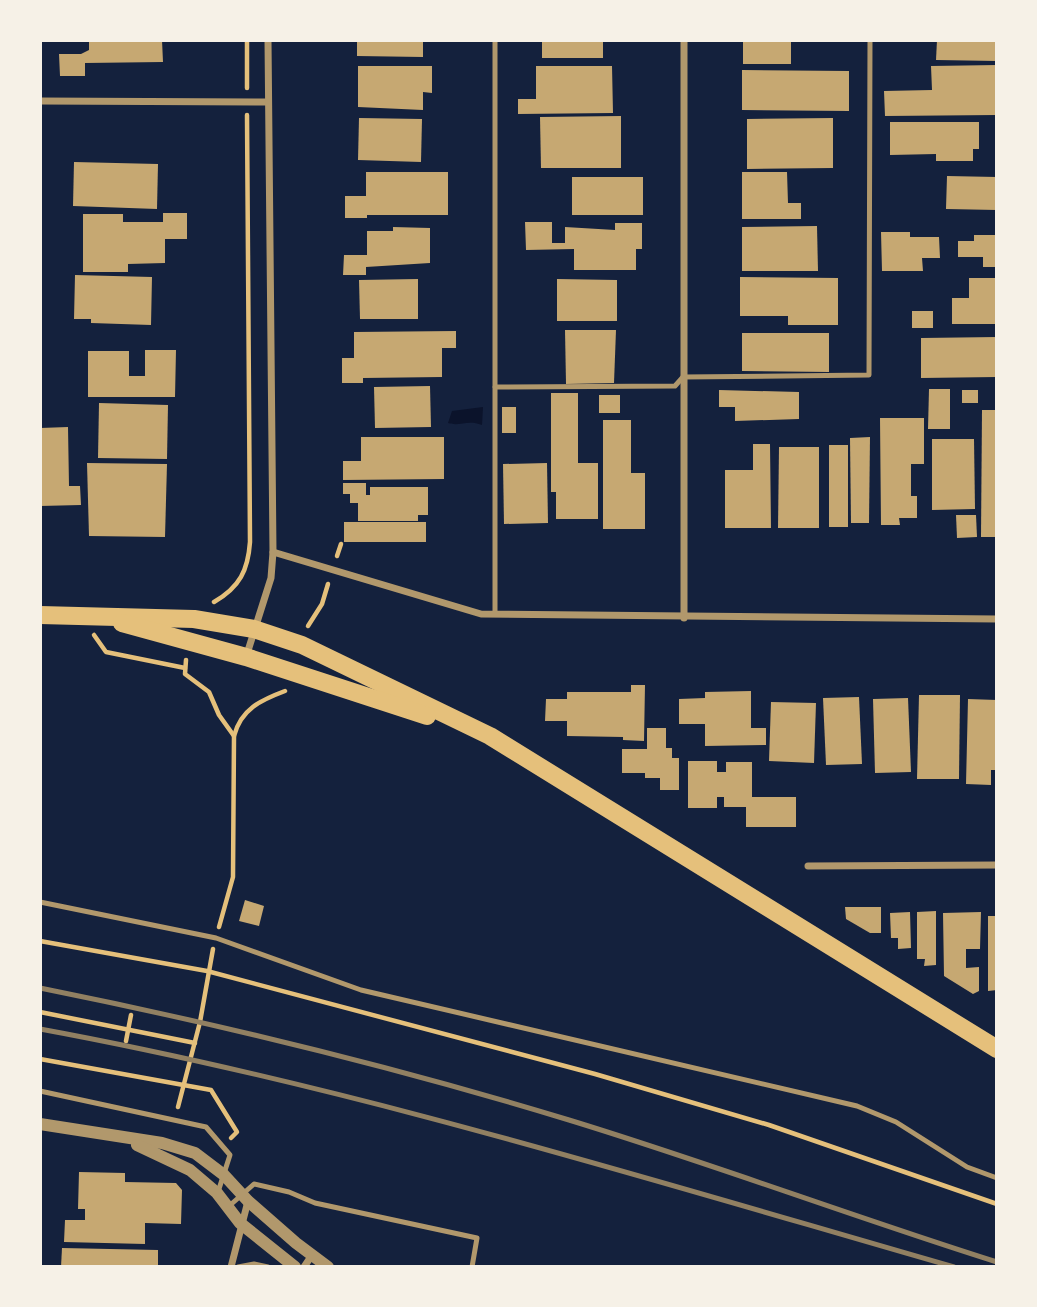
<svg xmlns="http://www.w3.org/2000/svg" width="1037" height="1307" font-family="'Fira Sans Condensed',sans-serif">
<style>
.water{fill:#0b132b}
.building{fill:#c6a872}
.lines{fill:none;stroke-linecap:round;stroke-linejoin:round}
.path{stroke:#e5c07b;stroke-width:4.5}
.service{stroke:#b1986c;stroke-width:5}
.minor{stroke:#b1986c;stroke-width:7}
.tertiary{stroke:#b1986c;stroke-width:12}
.primary{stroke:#e5c07b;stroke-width:18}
.rail{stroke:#918062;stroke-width:5}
</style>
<rect width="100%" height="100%" fill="#14213d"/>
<path class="water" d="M483 407 482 425C467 419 460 427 448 423L452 411Z"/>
<g class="building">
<path d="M89 40H162L163 62 85 63V76H60L59 54H81L89 50Z"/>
<path d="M357 40H423V57L357 56Z"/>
<rect x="542" y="40" width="61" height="18"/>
<rect x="743" y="40" width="48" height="24"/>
<path d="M937 40H997V61L936 60Z"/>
<path d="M997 65V115L885 116 884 91 932 90 931 66Z"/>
<path d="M358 66H432V93L423 92V110L358 107Z"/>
<path d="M536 66H612L613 113 518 114V99H536Z"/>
<path d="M742 70 849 71V111L742 110Z"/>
<path d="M621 116V168H541L540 117Z"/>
<path d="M359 118 422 119 421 162 358 160Z"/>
<path d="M833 118V168L747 169V119Z"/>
<path d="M890 122H979V149H973V161H936V154L890 155Z"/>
<path d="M74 162 158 164 157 209 73 206Z"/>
<path d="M366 172H448V215H367V218H345V196H366Z"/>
<path d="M742 172H787L788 203H801V219H742Z"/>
<path d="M947 176 997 177V210L946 209Z"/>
<rect x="572" y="177" width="71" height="38"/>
<path d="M163 213H187V239H165V263L128 264V272H83V214H123V222H163Z"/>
<path d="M525 222H552V243H565V227L615 230V223H642V249H636V270H574V249L526 250Z"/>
<path d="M817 226 818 271H742V227Z"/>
<path d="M393 227 430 228V263L366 267V275H343L344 255H367V231H393Z"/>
<path d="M881 232H910V237H939L940 258H922L923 271H882Z"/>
<path d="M974 235H997V267H983V257H958V241H974Z"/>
<path d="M75 275 152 277 151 325 91 323V319H74Z"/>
<path d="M740 277 838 278V325H788V316H740Z"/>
<path d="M969 278H997V324H952V298H969Z"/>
<path d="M418 279V319H360L359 280Z"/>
<path d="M557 279 617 280V321H557Z"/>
<rect x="912" y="311" width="21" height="17"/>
<path d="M565 330H616L614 383 566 384Z"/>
<path d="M456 331V348H442V377L363 378V383H342V358H354V332Z"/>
<path d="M742 333H829V372L742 371Z"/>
<path d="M997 337V377L921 378V338Z"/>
<path d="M145 350H176L175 397H88V351H129V376H145Z"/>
<path d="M430 386 431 427 375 428 374 387Z"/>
<path d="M929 389H950V429H928Z"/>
<path d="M719 390 799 392V419L735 421V407H719Z"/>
<rect x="962" y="390" width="16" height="13"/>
<path d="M551 393H578V463H598V519H556V492H551Z"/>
<rect x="599" y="395" width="21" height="18"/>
<path d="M99 403 168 405 167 459 98 458Z"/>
<rect x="502" y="407" width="14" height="26"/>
<path d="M982 410H997V537H981Z"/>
<path d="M880 418H924V464H911V496H917V518H899L900 525H881Z"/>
<path d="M603 420H631V473H645V529H603Z"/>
<path d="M68 427 69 486H80L81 505 40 506V428Z"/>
<path d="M361 437H444V479L343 480V461H361Z"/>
<path d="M870 437 869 523H851L850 438Z"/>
<path d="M932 439H974L975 509 932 510Z"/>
<path d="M753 444H770L771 528H725V470H753Z"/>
<rect x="829" y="445" width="19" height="82"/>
<path d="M779 447H819V528H778Z"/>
<path d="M87 463 167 464 165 537 89 536Z"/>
<path d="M547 463 548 523 504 524 503 464Z"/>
<path d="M343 483H366V495H370V487H428V515H418V521H358V503H350V494H343Z"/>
<path d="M956 515H976L977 537 957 538Z"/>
<rect x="344" y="522" width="82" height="20"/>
<path d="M631 685H645L644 741 623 740V737L567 736V721H545L546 699H567V692H631Z"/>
<path d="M751 691V728H766V745L705 746V724H679V699L705 698V692Z"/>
<path d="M919 695H960L959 779H917Z"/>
<path d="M859 697 862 764 826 765 823 698Z"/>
<path d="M908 698 911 772 875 773 873 699Z"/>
<path d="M968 699 997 700V770H991V785L966 784Z"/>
<path d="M771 702 816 703 814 763 769 761Z"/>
<path d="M647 728H666V748H672V758H679V790H660V778H645V773H622V749H647Z"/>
<path d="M688 761H717V772H726V762H752V797H796V827H746V807H724V797H717V808H688Z"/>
<path d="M245 900 264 906 259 926 239 921Z"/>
<path d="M845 907H881V933H870L846 919Z"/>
<path d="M936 911V965L924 966 925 959H917V912Z"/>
<path d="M910 912 911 948 898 949V938H891L890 913Z"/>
<path d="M981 912 980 949H966V968L979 967V991L973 994 944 976 943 913Z"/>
<path d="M988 916H997V990L988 991Z"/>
<path d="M79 1172 125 1173V1182L176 1183 182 1190 181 1224 145 1223V1244L64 1242 65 1220H85V1209H78Z"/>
<path d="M62 1248 158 1250V1267H61Z"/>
</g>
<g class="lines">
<g class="path">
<path d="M247 88V40"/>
<path d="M337 556 341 544"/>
<path d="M214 602C240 587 248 570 250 542L247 115"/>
<path d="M308 626 322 604 328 584"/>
<path d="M94 635 106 652 185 668"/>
<path d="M186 660 185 674 209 692 219 715 234 736 233 877 219 927"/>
<path d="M234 736C241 709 261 700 285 691"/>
<path d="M40 941 207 971 595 1074 769 1125 997 1204"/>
<path d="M40 1012 195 1043"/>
<path d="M126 1041 131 1015"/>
<path d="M40 1059 211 1090 237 1132 231 1138"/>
<path d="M178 1107 200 1022 213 949"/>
</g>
<g class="service">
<path d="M495 40V614"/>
<path d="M495 387 675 386 683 377 869 375 870 40"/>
<path d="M40 902 216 938 361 990 857 1106 896 1122 967 1167 997 1178"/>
<path d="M40 1091 206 1127 230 1155 218 1192"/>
<path d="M228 1207 254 1184 289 1192 315 1203 477 1238 472 1267"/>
<path d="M238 1267 254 1264 268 1267"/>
</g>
<g class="minor">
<path d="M684 40V618"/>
<path d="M40 101 268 102"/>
<path d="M273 552 481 614 997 619"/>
<path d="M246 657 271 578 273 552 268 40"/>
<path d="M808 866 997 865"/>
<path d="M231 1267 248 1201"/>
<path d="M304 1267 312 1255"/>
</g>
<g class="tertiary">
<path d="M40 1124 162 1143 195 1153 224 1175 248 1201 296 1243 328 1267"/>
<path d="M137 1145 190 1170 217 1193 240 1223 295 1267"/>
</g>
<g class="primary">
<path d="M40 615 194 619 254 629 302 645 490 736 997 1049"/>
<path d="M122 623 246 657 427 716"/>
</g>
<g class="rail">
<path d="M40 988C219 1024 395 1067 569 1120 713 1164 854 1217 997 1262"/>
<path d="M40 1029C350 1086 651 1180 954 1267"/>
</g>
</g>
<rect width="1037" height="1307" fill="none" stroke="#f6f1e7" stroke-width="84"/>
</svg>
